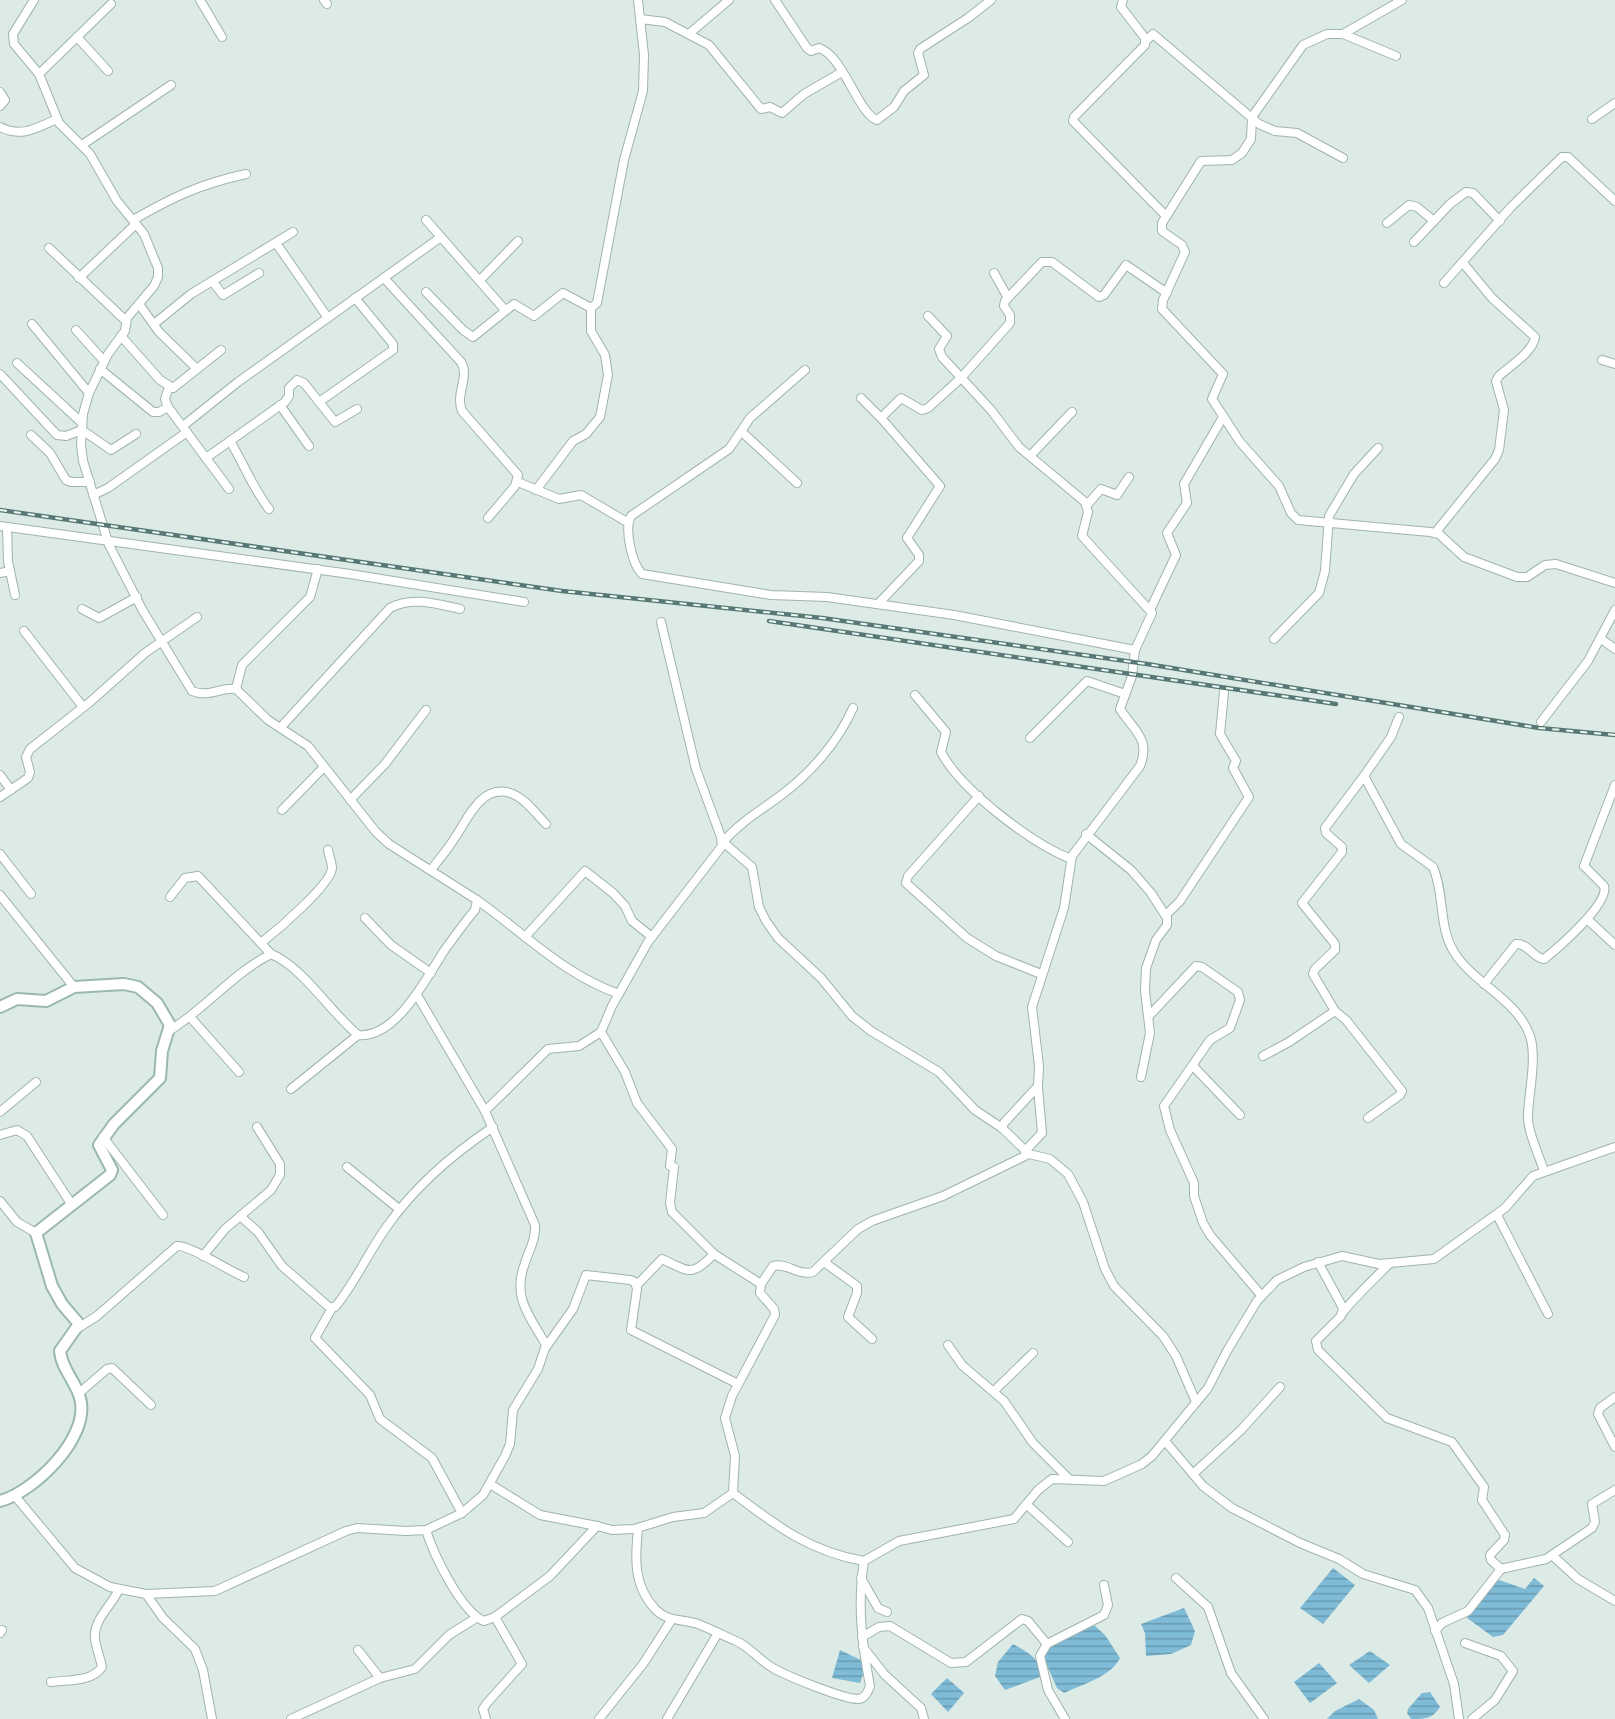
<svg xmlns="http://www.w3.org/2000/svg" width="1615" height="1719" font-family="Raleway,sans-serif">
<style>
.water{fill:url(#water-rules)}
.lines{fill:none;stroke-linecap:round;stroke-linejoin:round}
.street-casing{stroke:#a0b3af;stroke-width:10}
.secondary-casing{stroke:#9bb7b1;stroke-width:14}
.street{stroke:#fff;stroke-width:8}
.secondary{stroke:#fff;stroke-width:10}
.rail-casing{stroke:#577874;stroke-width:4.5}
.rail{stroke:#edf7f4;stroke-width:2;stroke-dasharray:7;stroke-linecap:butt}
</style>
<defs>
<pattern id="water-rules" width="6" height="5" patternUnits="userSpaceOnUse" patternTransform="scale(1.5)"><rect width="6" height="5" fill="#7fbbd6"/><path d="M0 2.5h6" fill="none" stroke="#6799af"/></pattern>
</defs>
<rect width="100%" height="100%" fill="#ddebe7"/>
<g class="water">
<path d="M1333 1568 1355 1585 1323 1624 1300 1608Z"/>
<path d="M1534 1578 1544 1586 1503 1635 1493 1637 1467 1618 1496 1579 1525 1589Z"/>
<path d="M1184 1608 1195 1631 1191 1645 1171 1654 1146 1656 1145 1633 1141 1624Z"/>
<path d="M1086 1626H1095L1105 1635 1120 1658C1112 1676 1081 1685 1064 1693L1057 1688 1042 1654 1050 1644Z"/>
<path d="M1013 1644C1027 1652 1043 1659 1040 1677L1005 1690 995 1676 998 1662Z"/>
<path d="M840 1650 867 1663 860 1683 832 1678Z"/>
<path d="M1370 1651 1390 1665 1369 1683 1349 1665Z"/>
<path d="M1319 1663 1337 1683 1310 1703 1294 1682Z"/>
<path d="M947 1678 964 1693 948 1712 931 1694Z"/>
<path d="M1430 1692 1440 1707C1432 1719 1426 1719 1411 1719L1407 1713 1408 1709 1422 1693Z"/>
<path d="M1359 1699 1374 1710 1378 1719H1327L1335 1711Z"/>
</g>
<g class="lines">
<defs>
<g id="street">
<path d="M34 0 13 34 14 44 39 74 59 123 90 154 117 201 144 234 158 268V277L154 286 127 318 125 331 108 354 89 393 83 414 81 445 83 461 109 545 143 611 192 691C209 698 220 687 236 689L268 720 308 746 376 832 389 844 477 900 475 910C464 923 454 937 444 951 427 977 396 1039 358 1035 331 1013 303 967 271 954 232 974 206 1008 169 1031"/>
<path d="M200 0 222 37"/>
<path d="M324 0 327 4"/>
<path d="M775 0 807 48 811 51 819 48C843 55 859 115 877 120L894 107 904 91 924 75 918 53 920 49 968 18 991 0"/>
<path d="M1123 0 1121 7 1145 38V45L1074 117 1073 121 1166 216"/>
<path d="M640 19 665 22 709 45 761 109 770 107 782 113 804 94 842 72"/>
<path d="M690 33 729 0"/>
<path d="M1343 34 1402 0"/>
<path d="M77 37 108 71"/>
<path d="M1146 41 1153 34 1259 124 1275 131 1297 133 1343 158"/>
<path d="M1396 56 1343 34H1327L1303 45 1252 117 1251 139 1242 153 1232 160 1201 161 1162 223V231L1182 245 1185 252 1163 300 1162 309 1223 374 1212 399 1240 442 1279 486 1291 513 1298 520 1430 532 1439 534 1464 557 1517 577H1527L1545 565 1556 564 1615 583"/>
<path d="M39 74 111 4"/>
<path d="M0 92 5 100 0 106"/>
<path d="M1592 119 1615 103"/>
<path d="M0 127C22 138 36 128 57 119"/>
<path d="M82 145 171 85"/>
<path d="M133 220C173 197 200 184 246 174"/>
<path d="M426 220 505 310"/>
<path d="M1387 223 1409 205 1417 207 1434 221"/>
<path d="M1414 242 1450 204 1466 192 1473 193 1500 221"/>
<path d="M276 243 328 318"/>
<path d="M49 248 126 321"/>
<path d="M994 273 1008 298"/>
<path d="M79 278 136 224"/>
<path d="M384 278 461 362C470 376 455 394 462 411L518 475 515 486 488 518"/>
<path d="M480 280 518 241"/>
<path d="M212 281 223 295 259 273"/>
<path d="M1444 283 1511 207 1562 157H1568L1615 201"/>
<path d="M426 292 463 330 473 337 514 304 534 316 563 293 591 308 597 303 624 160 643 91 644 55 638 0"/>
<path d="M139 304 159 332 197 369"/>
<path d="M928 316 947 336 939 349 942 357 991 410 1019 447 1085 502 1088 512 1082 536 1152 613 1135 650 1132 676 1120 709C1134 731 1151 739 1140 766L1072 856 1064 908 1032 1007 1039 1066 1038 1086 1004 1123 1002 1128 1029 1154 1050 1159 1068 1174 1083 1202 1105 1269 1114 1286 1163 1336 1176 1356 1196 1402"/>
<path d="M32 324 89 393"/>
<path d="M154 324 191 294 293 232"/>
<path d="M76 330 104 361"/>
<path d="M121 336 160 380 173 388 221 350"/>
<path d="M1602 360 1615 364"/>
<path d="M17 363 82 423"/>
<path d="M100 369 153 412H159L168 407"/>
<path d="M805 370 750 418 729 449 631 516C624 529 632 564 642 574L771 595 827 597 954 615 1135 650"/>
<path d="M0 374 57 435 66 436 82 430 111 450 136 434"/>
<path d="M169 387 165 399 168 407 229 489"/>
<path d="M861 398 881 418 940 486 907 538 919 555V561L879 603"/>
<path d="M319 402 393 350V344L355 298"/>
<path d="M280 405 309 446"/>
<path d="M881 418 901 398 922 410 928 408 961 378 1010 323V315L1004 306 1005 301 1042 262H1052L1099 297 1104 295 1126 265 1167 293"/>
<path d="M183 426 238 382 441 237"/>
<path d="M742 432 797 483"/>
<path d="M31 435 50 453 66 480 71 482H90"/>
<path d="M230 441C244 464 252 487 269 509"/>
<path d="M1030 456 1072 412"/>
<path d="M206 458 285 402 289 396V388L297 380 304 383 335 422 357 409"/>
<path d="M518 482 559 499 581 495 627 522"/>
<path d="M536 490 573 441 586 434 600 417 608 375 605 355 591 331V308"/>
<path d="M93 495 108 488 187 432"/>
<path d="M1087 505 1101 489 1117 495 1129 477"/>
<path d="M0 526 350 574 524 602"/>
<path d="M7 527 8 561 15 595"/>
<path d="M1435 533 1495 459 1499 450 1504 410 1496 381 1499 376C1510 366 1533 352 1535 337L1492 298 1463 263"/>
<path d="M0 573 10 571"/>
<path d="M82 609 99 618 137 597"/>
<path d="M1150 610 1176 555 1167 533 1187 503 1184 484 1223 417"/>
<path d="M24 631 83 707"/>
<path d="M1274 639 1319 593 1325 571 1329 516 1354 474 1378 448"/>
<path d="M1601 639 1615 649"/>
<path d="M236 689 242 665 310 597 318 569"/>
<path d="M915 695 946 732 941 752C961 790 1031 843 1071 859"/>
<path d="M853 708C838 742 810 774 780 796 760 811 739 823 723 842L752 867 759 907 766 921 778 938 821 978 852 1016 871 1031 939 1072 975 1110 1002 1128"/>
<path d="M1541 722 1588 661 1615 610"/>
<path d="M281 727 390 608C412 596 437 604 460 609"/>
<path d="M1030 738 1087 681 1125 694"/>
<path d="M0 775 11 790"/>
<path d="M1364 776 1391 737 1399 717"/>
<path d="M979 796 908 876 906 883 967 938 996 956 1041 974"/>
<path d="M0 797 28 778 30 772 26 757 30 749 90 702 145 653 197 617"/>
<path d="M350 800 385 764 426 710"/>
<path d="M282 810 324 767"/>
<path d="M1086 834 1131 870 1151 893 1167 918V925L1156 940 1146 968 1145 991 1150 1033 1141 1077"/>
<path d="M0 854 31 894"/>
<path d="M431 870C439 859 449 848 456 836 468 818 482 784 510 793 524 797 536 814 546 824"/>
<path d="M0 895 74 987"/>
<path d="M170 897 185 878 198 876 271 954"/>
<path d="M477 900C524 933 564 975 619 994"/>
<path d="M1166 915 1180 901 1249 797 1233 768 1236 761 1220 734 1224 692"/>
<path d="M365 918 391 945 431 973"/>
<path d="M1587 919 1615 945"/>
<path d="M525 937 585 871 613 893 625 906 632 921 652 937"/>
<path d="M261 943C275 932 331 885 332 868 332 863 329 856 328 850"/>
<path d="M1484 984 1516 944C1528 943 1533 958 1544 959 1558 948 1610 903 1604 886L1584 866 1615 785"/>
<path d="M1335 1011 1346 1020 1402 1091 1400 1095 1368 1118"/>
<path d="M1149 1016 1196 966 1202 967 1238 992 1240 1000 1230 1028 1210 1040 1164 1106 1170 1130 1194 1183V1196L1203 1223 1210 1235 1261 1295"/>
<path d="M191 1018 239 1072"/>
<path d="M601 1032 625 1072 637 1103 672 1149 670 1166"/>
<path d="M1263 1056 1289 1042 1335 1011 1313 974 1315 969 1335 950V944L1302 903 1342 852V847L1326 833 1325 828 1364 776 1401 844 1433 867C1445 894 1438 926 1454 952 1473 983 1518 1000 1530 1036 1537 1057 1529 1092 1528 1114 1527 1131 1539 1155 1544 1171"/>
<path d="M1193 1066 1240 1115"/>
<path d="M291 1089 358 1035"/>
<path d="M485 1111 548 1049 579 1046 601 1032 612 1006 648 942 722 846 721 837 696 769 661 622"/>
<path d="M0 1112 36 1082"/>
<path d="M0 1135 17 1130 27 1136 72 1205"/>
<path d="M103 1137 163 1215"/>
<path d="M1025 1151 1042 1133 1038 1088"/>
<path d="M347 1167 399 1209"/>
<path d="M674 1167 670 1203 672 1212 714 1254 761 1284"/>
<path d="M0 1201 17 1222 36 1233"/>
<path d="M1497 1215 1548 1314"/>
<path d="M240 1216 258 1232 282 1266 329 1307H335C354 1285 370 1249 388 1225 416 1185 453 1154 493 1127"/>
<path d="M203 1256 225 1229 271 1190 280 1175V1164L257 1127"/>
<path d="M824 1262 857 1286V1293L848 1317 872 1339"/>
<path d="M1318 1262 1343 1308 1341 1316 1316 1341 1318 1350 1387 1418 1452 1442 1484 1487 1482 1500 1505 1535 1504 1540 1490 1555 1491 1560 1501 1569 1546 1559 1592 1528 1595 1522 1592 1504 1615 1490"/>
<path d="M637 1285 662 1259C690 1272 691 1277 714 1254"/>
<path d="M332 1308 315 1338 370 1395 380 1419 432 1458 462 1513"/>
<path d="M1343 1312C1357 1295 1373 1280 1389 1264"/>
<path d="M78 1328 97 1316 177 1246C188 1244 229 1271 244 1277"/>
<path d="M948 1345 962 1365 1004 1401 1033 1443 1069 1479"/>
<path d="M546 1347 573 1309 586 1275 630 1280 635 1282 637 1289 631 1330 738 1384"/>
<path d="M994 1391 1033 1353"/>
<path d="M78 1394 107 1369 112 1368 151 1405"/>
<path d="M1615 1397 1600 1408 1598 1414 1615 1447"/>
<path d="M1165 1441 1203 1486 1232 1508 1300 1543 1339 1559 1363 1574 1415 1590 1428 1608 1454 1684 1459 1719"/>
<path d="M1193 1474 1241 1430 1280 1387"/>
<path d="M733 1493C775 1525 810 1552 864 1561L899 1541 1014 1519 1038 1490 1052 1479 1104 1481 1142 1464 1152 1456 1208 1388 1227 1351 1257 1301 1277 1280 1304 1267 1342 1256 1379 1264 1434 1259 1505 1208 1533 1176 1615 1147"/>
<path d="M15 1496 75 1568 110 1587 146 1594 163 1618 195 1649 203 1670 212 1719"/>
<path d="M1026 1504 1068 1542"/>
<path d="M597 1526 612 1530 634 1529 673 1517 704 1513 733 1493 735 1456 725 1418 732 1396 775 1315 774 1309 760 1293 761 1284 773 1266C787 1262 797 1276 813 1272L858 1229 872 1221 943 1196 1029 1154"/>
<path d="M638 1529C635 1558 633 1586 656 1610 668 1622 684 1619 698 1624 711 1629 724 1636 736 1641 750 1647 759 1660 773 1668 787 1676 843 1699 858 1699 865 1699 868 1692 870 1686 862 1644 857 1604 864 1561"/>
<path d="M426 1530C433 1553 461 1612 484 1621L495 1617 550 1576 597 1526 540 1515 490 1484"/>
<path d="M1553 1556 1578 1579 1615 1601"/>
<path d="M861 1578 878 1608 887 1612"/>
<path d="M1176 1578 1208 1607 1231 1673 1264 1719"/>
<path d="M146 1594 215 1591 346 1531 357 1528 406 1531 426 1530 462 1513 483 1495 505 1456 510 1444 513 1410 538 1369 546 1345C532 1319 512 1299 524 1266 528 1252 536 1240 535 1225L485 1111 417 995"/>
<path d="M1435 1631 1442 1623 1468 1611 1501 1569"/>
<path d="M0 1633 2 1630"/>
<path d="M862 1637 879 1627 890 1626 951 1663 966 1662 1022 1619 1028 1621 1047 1644"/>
<path d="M1465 1643 1501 1656 1513 1671 1495 1700 1472 1719"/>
<path d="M863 1647 885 1675 921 1708 924 1719"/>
<path d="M380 1678 415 1669 449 1635 476 1618"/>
<path d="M51 1682C68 1680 92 1682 102 1667 100 1657 96 1648 95 1639 93 1619 112 1606 119 1589"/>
<path d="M291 1719 380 1678 358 1650"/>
<path d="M486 1719 483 1709 487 1703 522 1664 495 1617"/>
<path d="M599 1719 643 1664 672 1619"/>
<path d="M667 1719 718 1633"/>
<path d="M1065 1719 1048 1690 1040 1656 1047 1644 1104 1615 1108 1605 1104 1585"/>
</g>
<path id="secondary" d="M0 1007 17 999 46 1001 74 987 124 984 138 987 157 1003 170 1025 162 1051 160 1078 114 1124 99 1145 112 1170 110 1175 36 1233 52 1286 62 1304 79 1324 60 1351C61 1368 76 1382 80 1398 91 1437 34 1492 0 1501"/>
</defs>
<use href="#street" class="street-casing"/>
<use href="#secondary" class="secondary-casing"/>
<use href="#street" class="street"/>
<use href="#secondary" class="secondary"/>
<defs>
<g id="rail">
<path d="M0 510 562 591 822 618 1147 664 1539 728 1615 735"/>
<path d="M769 621 1336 704"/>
</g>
</defs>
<use href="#rail" class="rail-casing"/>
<use href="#rail" class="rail"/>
</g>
</svg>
